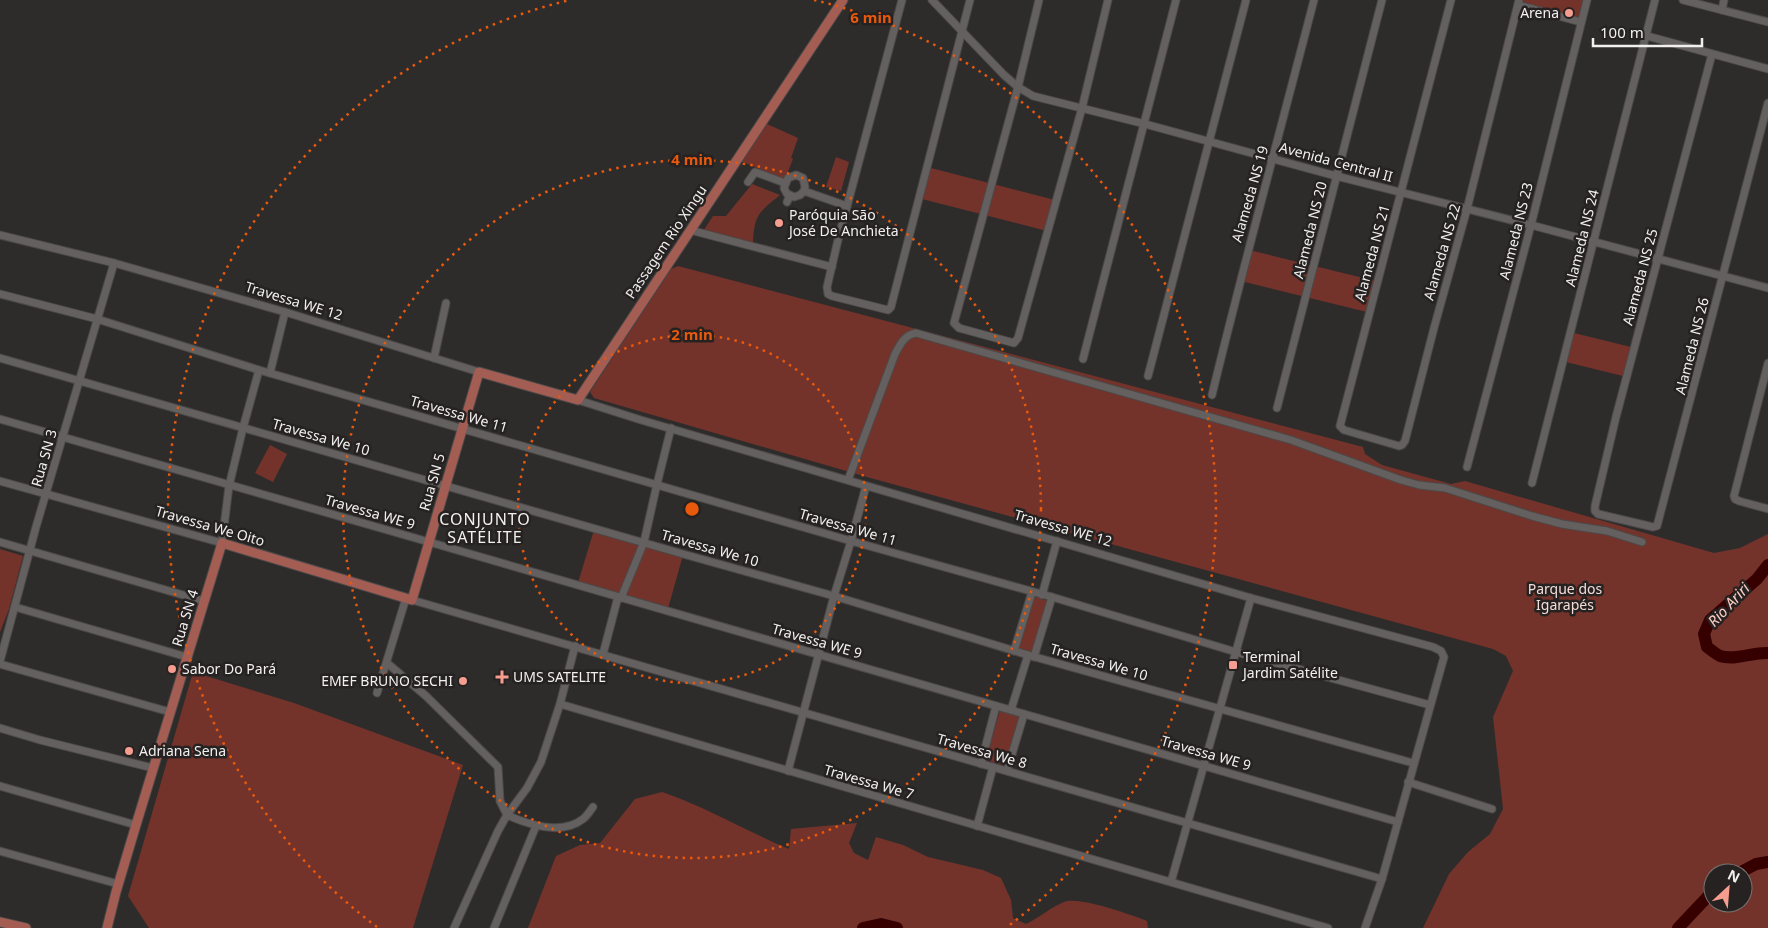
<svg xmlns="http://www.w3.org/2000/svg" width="1768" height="928" font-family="'Noto Sans',sans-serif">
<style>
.green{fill:#74332a;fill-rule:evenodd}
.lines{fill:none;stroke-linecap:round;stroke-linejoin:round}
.river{stroke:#360000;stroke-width:12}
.minor-casing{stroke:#4c4948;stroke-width:9}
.major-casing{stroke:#4c4948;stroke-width:11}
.minor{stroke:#63605f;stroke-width:7}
.major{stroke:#a45d53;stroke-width:9}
.ring{fill:none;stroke:#e8590c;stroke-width:2.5;stroke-dasharray:2.5 5}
.poi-dot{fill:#f59d8e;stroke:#252221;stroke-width:2}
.labels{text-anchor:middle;stroke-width:5;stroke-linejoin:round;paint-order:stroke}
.poi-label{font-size:14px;fill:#f2f0ef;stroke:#252221;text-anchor:start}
.street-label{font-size:14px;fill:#f2f0ef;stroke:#252221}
.park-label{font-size:14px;fill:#f3dbd6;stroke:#252221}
.water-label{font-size:15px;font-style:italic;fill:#fecec5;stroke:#252221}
.quarter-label{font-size:16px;letter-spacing:1px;fill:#f2f0ef;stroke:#252221}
.centre{fill:#e8590c;stroke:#252221;stroke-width:2.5}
.ring-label{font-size:15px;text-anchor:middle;font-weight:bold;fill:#e8590c;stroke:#252221;stroke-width:5;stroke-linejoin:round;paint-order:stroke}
</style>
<rect width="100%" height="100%" fill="#2e2c2b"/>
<g class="green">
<path d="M1520 0H1589L1584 21 1519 5Z"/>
<path d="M767 124 798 138 791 158 793 159 787 174 782 179 741 161Z"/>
<path d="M836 157 849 162 841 191 826 187Z"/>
<path d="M927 167 1055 200 1047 231 918 198Z"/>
<path d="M752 184 780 195C758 213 754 215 753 245L704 230 713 216H726Z"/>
<path d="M1249 250 1380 282 1371 313 1241 281Z"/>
<path d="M678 266 1363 447 1365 454 1382 465 1451 484 1465 481 1714 553 1740 548 1768 534V928H1423L1449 874 1468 852 1490 834 1503 809 1493 717 1513 671 1506 656 1493 649 867 477 594 398 590 392 671 269ZM1713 873H1743V903H1713Z"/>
<path d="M1574 333 1635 348 1627 377 1566 362Z"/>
<path d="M270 445 287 454 273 482 255 473Z"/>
<path d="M594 530 683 555 667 612 577 586Z"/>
<path d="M0 549 23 556 9 609 0 632Z"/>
<path d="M1033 596 1048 601 1032 653 1017 649Z"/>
<path d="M193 672 294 703 463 765 413 928H149L128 896Z"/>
<path d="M1000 710 1019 716 1005 766 986 760Z"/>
<path d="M662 792C706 807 746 831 789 849L791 829 857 823 849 843 854 853 868 860 876 837 903 845 928 857 983 870 1001 878 1011 900 1013 918 1026 924C1039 918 1051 907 1064 902 1080 896 1131 915 1147 921L1148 928H528L556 856 580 845 600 843 635 799Z"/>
</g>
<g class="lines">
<g class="river">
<path d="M1768 565 1757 579 1710 620 1704 634 1707 647C1711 650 1716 654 1720 656 1735 661 1753 652 1768 653"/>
<path d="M1739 873 1756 864 1768 862"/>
<path d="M863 928 881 924 897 928"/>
<path d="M1678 928 1713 891"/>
</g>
<defs>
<g id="minor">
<path d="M902 0 838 240 827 287 828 294 832 296 888 310 891 307 970 0"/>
<path d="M932 0 1004 75 1018 87 1033 96 1145 124 1336 176 1531 225 1768 288"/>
<path d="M1039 0 1018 87 954 323 959 328 1014 343 1018 338 1082 108 1108 0"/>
<path d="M1451 0 1340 426 1344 430 1399 446 1402 445 1405 441 1434 328 1467 209 1519 0"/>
<path d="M1683 0 1768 22"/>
<path d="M1518 5 1581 22"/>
<path d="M1722 10 1724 0"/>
<path d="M1647 36 1768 69"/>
<path d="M1712 54 1616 417 1595 506V511L1598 514 1653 527 1657 526 1768 103"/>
<path d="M748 182 755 172 785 183"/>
<path d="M804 191 800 195 794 197 787 194 784 188 788 178 796 175 803 178 805 187 804 191 847 206"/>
<path d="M787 202 790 195"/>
<path d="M690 230 832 267"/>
<path d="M0 235 114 263 285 312 479 372"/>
<path d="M0 294 97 319 259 370 851 541 1052 597 1236 652 1430 705"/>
<path d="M0 358 683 554 834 596 1028 655 1413 763"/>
<path d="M434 358 446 303"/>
<path d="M1083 359 1176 0"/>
<path d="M1768 363 1734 496 1735 499 1739 501 1768 509"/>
<path d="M270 373 285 312"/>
<path d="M1148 376 1246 0"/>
<path d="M1212 395C1244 263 1280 132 1314 0"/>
<path d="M578 400 641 420 1251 598 1433 647 1441 651 1444 657 1382 879 1365 928"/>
<path d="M1277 408 1382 0"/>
<path d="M0 419 429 542 1398 822"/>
<path d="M1467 467 1531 225 1587 0"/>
<path d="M848 480 895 354C900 345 904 335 916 333L1291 440 1401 480 1419 485 1445 488 1532 516 1562 524 1607 531 1642 542"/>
<path d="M0 481 222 543 229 486 243 428 259 370"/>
<path d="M1532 483 1655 0"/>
<path d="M0 542 204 601"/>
<path d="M1042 595 1057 541"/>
<path d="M621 598 644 542 657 484 671 428"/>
<path d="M412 600 1382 879"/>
<path d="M15 607 187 657"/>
<path d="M1014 651 1032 592"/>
<path d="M603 654 618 597"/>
<path d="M1034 657 1052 597"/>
<path d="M0 661 36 527 114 263"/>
<path d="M387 663 426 696 498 767 500 801 507 815"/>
<path d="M0 664 170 712"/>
<path d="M377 693 406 598"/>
<path d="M560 704 1328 928"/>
<path d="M1011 710 1028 655"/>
<path d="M0 728 40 740 153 768"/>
<path d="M981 764 996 706"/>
<path d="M788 771 834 596 851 541 866 486"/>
<path d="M1007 771 1024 714"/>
<path d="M1408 782 1492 809"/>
<path d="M0 786 136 825"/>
<path d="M507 815C529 825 561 836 583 819 587 816 590 811 593 807"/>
<path d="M977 826 993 767"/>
<path d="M0 851 118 884"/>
<path d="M1171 882 1251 598"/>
<path d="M454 928 498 831 507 815 527 788 541 762 560 704 575 646"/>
<path d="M494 928 536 826"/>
</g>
<g id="major">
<path d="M0 922 26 928"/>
<path d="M107 928 116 892 136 825 222 543 412 600 479 372 578 400 843 0"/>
</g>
</defs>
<use href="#minor" class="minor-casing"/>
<use href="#major" class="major-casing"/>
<use href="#minor" class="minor"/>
<use href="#major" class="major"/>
</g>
<g class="ring">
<circle cx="692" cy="509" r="174"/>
<circle cx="692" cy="509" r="349"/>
<path d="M377 927A523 523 0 0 1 570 0M814 0A523 523 0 0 1 1007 927"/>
</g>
<g class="poi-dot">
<circle cx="1569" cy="13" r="5"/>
<circle cx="779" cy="223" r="5"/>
<rect x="1228" y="660" width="10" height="10" rx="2.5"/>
<circle cx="172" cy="669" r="5"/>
<path d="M499.5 669.5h5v5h5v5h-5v5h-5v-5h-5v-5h5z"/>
<circle cx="463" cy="681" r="5"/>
<circle cx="129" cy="751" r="5"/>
</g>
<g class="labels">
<g class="poi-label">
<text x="1559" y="18" text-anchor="end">Arena</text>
<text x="789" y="220">Paróquia São<tspan x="789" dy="16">José De Anchieta</tspan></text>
<text x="1243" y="662">Terminal<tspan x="1243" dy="16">Jardim Satélite</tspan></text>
<text x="182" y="674">Sabor Do Pará</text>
<text x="513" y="682">UMS SATELITE</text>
<text x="453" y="686" text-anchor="end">EMEF BRUNO SECHI</text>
<text x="139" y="756">Adriana Sena</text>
</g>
<g class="street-label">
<text transform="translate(1336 162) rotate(15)" y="5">Avenida Central II</text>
<text transform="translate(1250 194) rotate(-74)" y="5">Alameda NS 19</text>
<text transform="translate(1310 230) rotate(-76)" y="5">Alameda NS 20</text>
<text transform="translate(1516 231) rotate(-76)" y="5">Alameda NS 23</text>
<text transform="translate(1582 238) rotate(-76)" y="5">Alameda NS 24</text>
<text transform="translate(666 242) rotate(-56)" y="5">Passagem Rio Xingu</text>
<text transform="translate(1442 252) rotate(-74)" y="5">Alameda NS 22</text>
<text transform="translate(1372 253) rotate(-75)" y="5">Alameda NS 21</text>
<text transform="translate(1640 277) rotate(-75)" y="5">Alameda NS 25</text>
<text transform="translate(294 301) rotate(17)" y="5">Travessa WE 12</text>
<text transform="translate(1692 346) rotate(-76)" y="5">Alameda NS 26</text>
<text transform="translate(459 414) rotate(16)" y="5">Travessa We 11</text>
<text transform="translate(321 437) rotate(16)" y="5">Travessa We 10</text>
<text transform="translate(44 458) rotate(-74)" y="5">Rua SN 3</text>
<text transform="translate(432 482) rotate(-74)" y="5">Rua SN 5</text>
<text transform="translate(370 512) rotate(16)" y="5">Travessa WE 9</text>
<text transform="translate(210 526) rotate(16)" y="5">Travessa We Oito</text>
<text transform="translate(848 527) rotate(16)" y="5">Travessa We 11</text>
<text transform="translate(1063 528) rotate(16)" y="5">Travessa WE 12</text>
<text transform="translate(710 548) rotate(16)" y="5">Travessa We 10</text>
<text transform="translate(185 618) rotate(-73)" y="5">Rua SN 4</text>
<text transform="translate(817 641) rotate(16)" y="5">Travessa WE 9</text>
<text transform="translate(1099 662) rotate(16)" y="5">Travessa We 10</text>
<text transform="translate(982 751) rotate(16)" y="5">Travessa We 8</text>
<text transform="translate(1206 753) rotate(16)" y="5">Travessa WE 9</text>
<text transform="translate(869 782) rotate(16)" y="5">Travessa We 7</text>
</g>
<g class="park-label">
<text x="1565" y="594">Parque dos<tspan x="1565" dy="16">Igarapés</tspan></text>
</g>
<g class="water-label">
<text transform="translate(1729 605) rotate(-47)" y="5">Rio Ariri</text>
</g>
<g class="quarter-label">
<text x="485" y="525">CONJUNTO<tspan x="485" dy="18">SATÉLITE</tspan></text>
</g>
</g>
<circle cx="692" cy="509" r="8" class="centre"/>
<g class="ring-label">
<text x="871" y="23">6 min</text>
<text x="692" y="165">4 min</text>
<text x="692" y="340">2 min</text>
</g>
<g transform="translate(1728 888) rotate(26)"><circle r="24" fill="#252221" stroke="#777473"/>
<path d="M0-4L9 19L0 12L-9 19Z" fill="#f59d8e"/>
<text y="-8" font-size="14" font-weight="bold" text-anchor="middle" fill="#f2f0ef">N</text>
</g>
<path d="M1593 38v8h109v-8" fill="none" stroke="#f2f0ef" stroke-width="2.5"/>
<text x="1600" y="38" font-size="15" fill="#f2f0ef" stroke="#252221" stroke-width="4" paint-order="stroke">100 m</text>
</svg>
